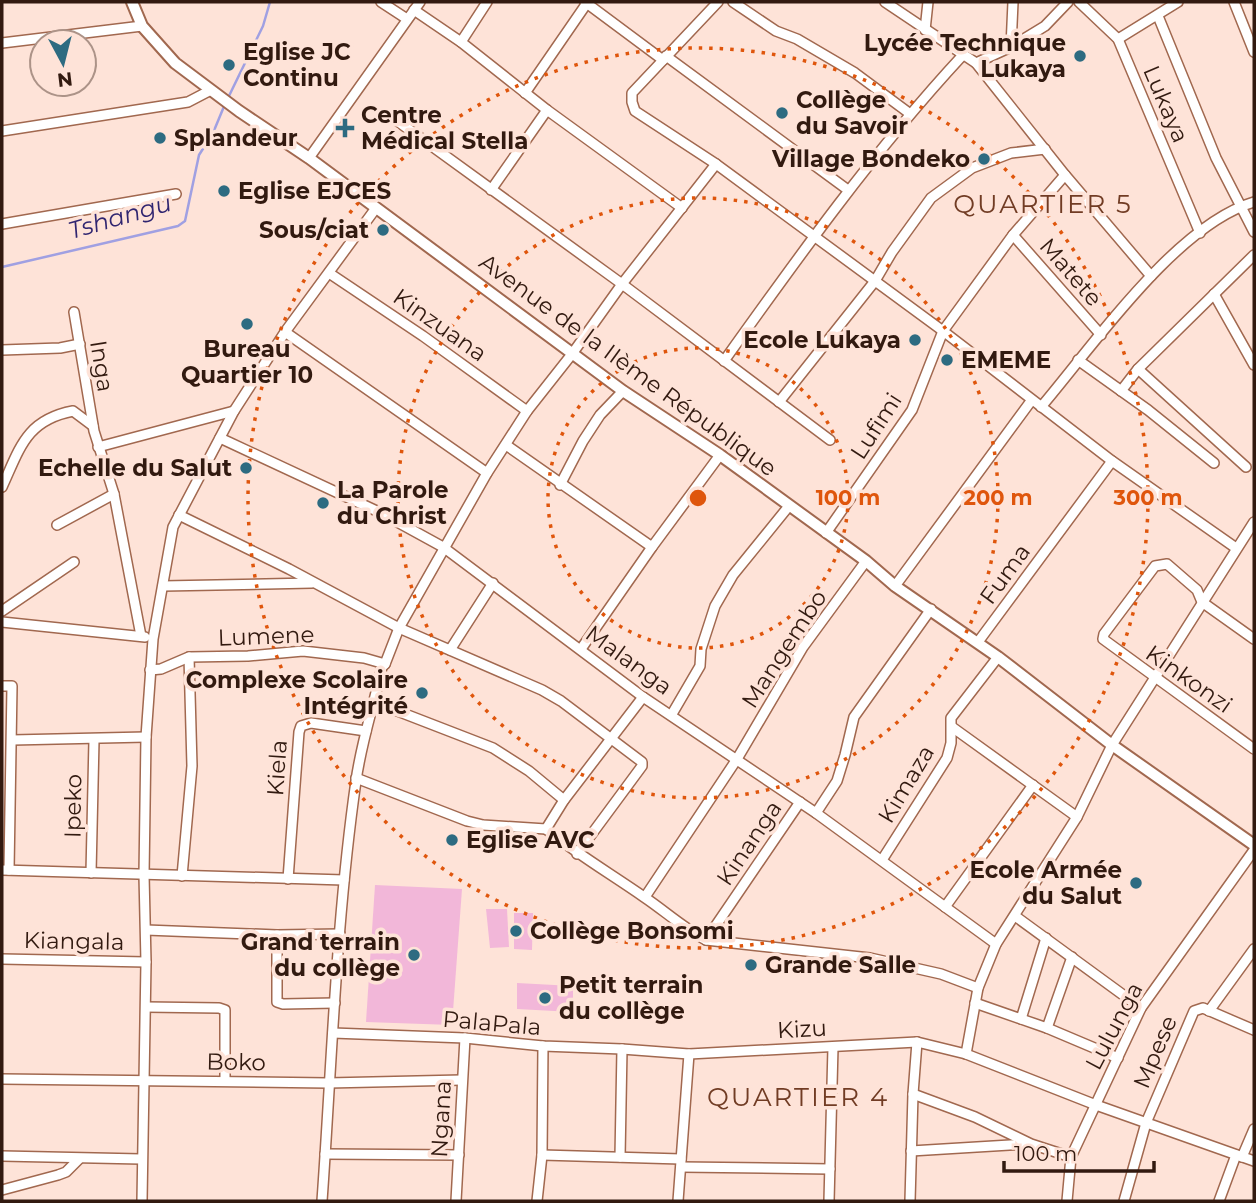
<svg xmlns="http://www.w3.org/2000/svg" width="1256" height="1203" font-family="Montserrat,sans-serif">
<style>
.green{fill:#f2b7d9}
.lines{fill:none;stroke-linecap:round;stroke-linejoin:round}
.stream{stroke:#a0a0e2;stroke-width:2.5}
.minor-casing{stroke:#a1684f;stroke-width:12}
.tertiary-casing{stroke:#a1684f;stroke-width:14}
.minor{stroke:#fff;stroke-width:9}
.tertiary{stroke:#fff;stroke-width:10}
.ring{fill:none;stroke:#df560c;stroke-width:3.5;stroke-dasharray:3.5 7}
.poi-dot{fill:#2d6b81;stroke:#fee3d8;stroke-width:2.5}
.labels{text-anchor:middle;stroke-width:7;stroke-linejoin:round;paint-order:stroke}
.poi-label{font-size:23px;font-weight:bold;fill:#321a10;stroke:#fee3d8;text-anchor:start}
.street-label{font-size:23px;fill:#321a10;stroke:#fee3d8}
.water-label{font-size:24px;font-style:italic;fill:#302570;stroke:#fee3d8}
.quarter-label{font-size:26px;letter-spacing:2px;fill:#713c24;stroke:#fee3d8}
.centre{fill:#df560c;stroke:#fee3d8;stroke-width:3.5}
.ring-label{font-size:21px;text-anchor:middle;font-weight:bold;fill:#df560c;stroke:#fee3d8;stroke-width:7;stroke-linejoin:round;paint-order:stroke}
</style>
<rect width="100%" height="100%" fill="#fee3d8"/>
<g class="green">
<path d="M375 885 462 889 452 1025 366 1022Z"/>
<path d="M486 909H507L509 947 490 948Z"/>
<path d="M514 913H533L532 950 514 949Z"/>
<path d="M517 983 573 986V1012L517 1009Z"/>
</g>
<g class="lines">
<g class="stream">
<path d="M228 98 263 26 270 2"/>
<path d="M2 267 178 226 185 221 199 155 213 133 225 104"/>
</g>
<defs>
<g id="minor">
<path d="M381 2 407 19"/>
<path d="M585 2 663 60"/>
<path d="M718 2 632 93V102L635 111 716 164 943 331 1112 461 1236 548"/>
<path d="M733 2 776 31 797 39 855 73 909 113"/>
<path d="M885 2 976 63 1065 175 1151 276"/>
<path d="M1079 2 1118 39 1200 233"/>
<path d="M1234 2 1254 52"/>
<path d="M414 10 461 42 547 110 682 208"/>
<path d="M1158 16 1216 158 1254 232"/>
<path d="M925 30 928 2"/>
<path d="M1118 39 1178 2"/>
<path d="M461 42 487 2"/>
<path d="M2 43 142 26"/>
<path d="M1011 47 1013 2"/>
<path d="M666 56 848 190"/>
<path d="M976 63 1011 47 1045 26 1068 2"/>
<path d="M525 93 587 3"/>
<path d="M389 115 622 284 830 440"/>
<path d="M2 131 188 102 211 90"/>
<path d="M309 158 420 2"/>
<path d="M491 190 547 110"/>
<path d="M2 224 176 194"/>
<path d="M1013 235 1101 335"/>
<path d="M329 273 423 336 527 411"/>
<path d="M1214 294 1254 365"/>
<path d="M74 312 94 431 114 494 141 636"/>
<path d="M285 332 487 473"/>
<path d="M2 350 60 348 80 344"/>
<path d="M1078 360 1148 410 1214 463"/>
<path d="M724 361C799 256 874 151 962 56"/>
<path d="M1138 369 1246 467"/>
<path d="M1121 391 1138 369 1254 255"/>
<path d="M779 402 875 281 892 252 931 198 972 168 1011 153 1045 149"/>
<path d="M1041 407C1093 346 1176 225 1254 202"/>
<path d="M220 438 381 513 443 547 643 697 816 813 996 944"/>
<path d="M506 445 652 547"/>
<path d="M98 447 234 411"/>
<path d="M560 485 583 441 600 415 623 391"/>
<path d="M2 487C20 448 26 420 73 411L93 426"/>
<path d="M179 515 289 569 399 628 542 690 561 701 642 762V766L577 854"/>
<path d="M57 525 114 494"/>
<path d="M826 533 912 410 943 331 1013 235 1065 175"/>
<path d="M163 586 312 583"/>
<path d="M895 586 1031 401"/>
<path d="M2 611 74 562"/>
<path d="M2 622 145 637"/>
<path d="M1254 639 1202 602 1197 590 1167 564 1155 566 1104 634 1103 639 1254 749"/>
<path d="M978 642 1112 461"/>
<path d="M581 649 652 547 720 455"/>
<path d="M450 650 493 583"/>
<path d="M150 670 161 669 189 657 248 656 303 651 364 658 385 664"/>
<path d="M2 686H12L9 870"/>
<path d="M374 702 493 748 529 771 564 800"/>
<path d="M672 714 700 666 701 649 715 606 733 575 789 506"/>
<path d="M952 727 1077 817"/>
<path d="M12 740 146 737"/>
<path d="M356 778 467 821 483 825 546 829"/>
<path d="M816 813 837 781 845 755 854 717 931 609"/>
<path d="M546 829C577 854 611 874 644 897 665 911 683 928 706 940L870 958 941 974 978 988"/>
<path d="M546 829 564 800 643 697"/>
<path d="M882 860 947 758 951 743V718L998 657"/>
<path d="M2 870 344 880"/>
<path d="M91 873 94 740"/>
<path d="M182 876 192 766 189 657"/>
<path d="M288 879 299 732 301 726 311 723 366 731"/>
<path d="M645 897 737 759 803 647 866 561"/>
<path d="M945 907 1033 785"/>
<path d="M1015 916 1141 1008"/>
<path d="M146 930 277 935 340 934"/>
<path d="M277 935V1002L283 1004 335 1003"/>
<path d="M706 940 800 802"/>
<path d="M2 959 146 962"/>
<path d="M975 1003 1047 1028 1118 1058"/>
<path d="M146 1007 219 1008 225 1010V1081"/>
<path d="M1209 1011 1254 949"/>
<path d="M1021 1019 1046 938"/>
<path d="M1047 1028 1072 957"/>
<path d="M333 1033 465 1038 543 1046 622 1049 689 1054 917 1042 966 1054 1096 1105 1254 1161"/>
<path d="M966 1054 978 988 996 944 1077 817 1112 745 1254 522"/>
<path d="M2 1079 328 1083 462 1080"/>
<path d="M913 1094 975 1117 1031 1144 1071 1157"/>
<path d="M911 1151 1028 1144"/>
<path d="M325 1154 459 1155"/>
<path d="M542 1155 681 1159"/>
<path d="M2 1156 141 1159"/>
<path d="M620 1157 622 1049"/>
<path d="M1242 1157 1254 1129"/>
<path d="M681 1167 830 1169"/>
<path d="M2 1190 58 1175 66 1172 79 1159"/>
<path d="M142 1201 146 962 144 875 146 737 153 639 173 527 234 411 285 332 376 208"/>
<path d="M322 1201C332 1061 336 920 356 781 361 743 374 705 382 667L385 664 399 628 487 473 527 411 572 354 622 284 716 164"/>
<path d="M456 1201 465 1038"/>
<path d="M537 1201 542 1155 543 1046"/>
<path d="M678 1201 689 1054"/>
<path d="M829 1201 833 1047"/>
<path d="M910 1201 913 1094 917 1042"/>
<path d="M1067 1201 1071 1157 1141 1008 1254 850"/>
<path d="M1124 1201 1146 1123 1194 1011 1203 1008 1254 1030"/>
<path d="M1219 1201 1236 1155"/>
</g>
<path id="tertiary" d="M132 2 142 26 175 63 239 111 309 158 623 391 720 455 866 561 895 586 998 657 1112 745 1254 845"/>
</defs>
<use href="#minor" class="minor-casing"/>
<use href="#tertiary" class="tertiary-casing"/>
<use href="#minor" class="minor"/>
<use href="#tertiary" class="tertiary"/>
</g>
<g class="ring">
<circle cx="698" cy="498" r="150"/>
<circle cx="698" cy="498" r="300"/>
<circle cx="698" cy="498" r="450"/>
</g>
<g class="poi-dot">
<circle cx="1080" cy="56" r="7"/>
<circle cx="229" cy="65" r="7"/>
<circle cx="782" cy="113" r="7"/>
<path d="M341.5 117.5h7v7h7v7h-7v7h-7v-7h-7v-7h7z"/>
<circle cx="160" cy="138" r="7"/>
<circle cx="984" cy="159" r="7"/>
<circle cx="224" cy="191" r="7"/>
<circle cx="383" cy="230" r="7"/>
<circle cx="247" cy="324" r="7"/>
<circle cx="915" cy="340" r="7"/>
<circle cx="947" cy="360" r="7"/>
<circle cx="246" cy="468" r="7"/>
<circle cx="323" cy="503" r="7"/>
<circle cx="422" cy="693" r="7"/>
<circle cx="452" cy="840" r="7"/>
<circle cx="1136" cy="883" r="7"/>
<circle cx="516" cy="931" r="7"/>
<circle cx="414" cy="955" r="7"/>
<circle cx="751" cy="965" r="7"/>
<circle cx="545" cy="998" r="7"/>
</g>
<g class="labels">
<g class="poi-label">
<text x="1066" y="51" text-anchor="end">Lycée Technique<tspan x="1066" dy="26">Lukaya</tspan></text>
<text x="243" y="60">Eglise JC<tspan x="243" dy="26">Continu</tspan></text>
<text x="796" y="108">Collège<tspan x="796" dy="26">du Savoir</tspan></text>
<text x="361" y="123">Centre<tspan x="361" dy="26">Médical Stella</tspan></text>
<text x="174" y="146">Splandeur</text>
<text x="970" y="167" text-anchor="end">Village Bondeko</text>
<text x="238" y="199">Eglise EJCES</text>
<text x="369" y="238" text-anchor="end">Sous/ciat</text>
<text x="901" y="348" text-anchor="end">Ecole Lukaya</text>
<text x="247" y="357" text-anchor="middle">Bureau<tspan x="247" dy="26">Quartier 10</tspan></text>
<text x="961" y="368">EMEME</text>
<text x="232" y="476" text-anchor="end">Echelle du Salut</text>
<text x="337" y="498">La Parole<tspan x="337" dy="26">du Christ</tspan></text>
<text x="408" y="688" text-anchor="end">Complexe Scolaire<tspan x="408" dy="26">Intégrité</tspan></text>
<text x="466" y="848">Eglise AVC</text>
<text x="1122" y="878" text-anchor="end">Ecole Armée<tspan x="1122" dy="26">du Salut</tspan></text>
<text x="530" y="939">Collège Bonsomi</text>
<text x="400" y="950" text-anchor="end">Grand terrain<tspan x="400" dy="26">du collège</tspan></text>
<text x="765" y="973">Grande Salle</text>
<text x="559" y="993">Petit terrain<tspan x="559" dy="26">du collège</tspan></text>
</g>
<g class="street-label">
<text transform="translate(1166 104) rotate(67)" y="8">Lukaya</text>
<text transform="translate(1071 272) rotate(49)" y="8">Matete</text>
<text transform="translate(440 325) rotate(35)" y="8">Kinzuana</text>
<text transform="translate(628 365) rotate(36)" y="8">Avenue de la IIème République</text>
<text transform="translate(102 366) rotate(81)" y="8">Inga</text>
<text transform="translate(876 426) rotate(-57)" y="8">Lufimi</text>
<text transform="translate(1005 574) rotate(-54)" y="8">Fuma</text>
<text transform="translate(266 636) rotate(-2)" y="8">Lumene</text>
<text transform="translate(784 649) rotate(-57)" y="8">Mangembo</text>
<text transform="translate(629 660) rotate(36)" y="8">Malanga</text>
<text transform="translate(1189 679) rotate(35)" y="8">Kinkonzi</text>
<text transform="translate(277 768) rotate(-86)" y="8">Kiela</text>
<text transform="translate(906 784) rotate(-59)" y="8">Kimaza</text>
<text transform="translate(73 806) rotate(-89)" y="8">Ipeko</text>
<text transform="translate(749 843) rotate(-56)" y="8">Kinanga</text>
<text transform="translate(74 941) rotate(1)" y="8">Kiangala</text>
<text transform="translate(492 1023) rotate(5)" y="8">PalaPala</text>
<text transform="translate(1114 1026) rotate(-62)" y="8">Lulunga</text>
<text transform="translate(802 1029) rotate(-3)" y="8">Kizu</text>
<text transform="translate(1155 1052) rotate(-67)" y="8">Mpese</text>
<text transform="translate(236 1062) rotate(1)" y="8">Boko</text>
<text transform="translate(441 1119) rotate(-87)" y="8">Ngana</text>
</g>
<g class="water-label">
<text transform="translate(120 217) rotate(-16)" y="8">Tshangu</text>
</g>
<g class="quarter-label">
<text x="1043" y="213">QUARTIER 5</text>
<text x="798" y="1106">QUARTIER 4</text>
</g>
</g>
<circle cx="698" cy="498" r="10" class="centre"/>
<g class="ring-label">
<text x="848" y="505">100 m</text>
<text x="998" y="505">200 m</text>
<text x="1148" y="505">300 m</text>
</g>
<rect width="1256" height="1203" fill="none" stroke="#321a10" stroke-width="7"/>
<g transform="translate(63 63) rotate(173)"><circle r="33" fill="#fee3d8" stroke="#ac9388" stroke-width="2"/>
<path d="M0-5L12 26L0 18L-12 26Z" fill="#2d6b81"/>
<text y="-10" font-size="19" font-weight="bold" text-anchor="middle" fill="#321a10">N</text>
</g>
<path d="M1004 1161v10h150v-10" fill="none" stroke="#321a10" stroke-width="3.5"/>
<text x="1014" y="1161" font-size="21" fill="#321a10" stroke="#fee3d8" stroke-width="5" paint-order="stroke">100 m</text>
</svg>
